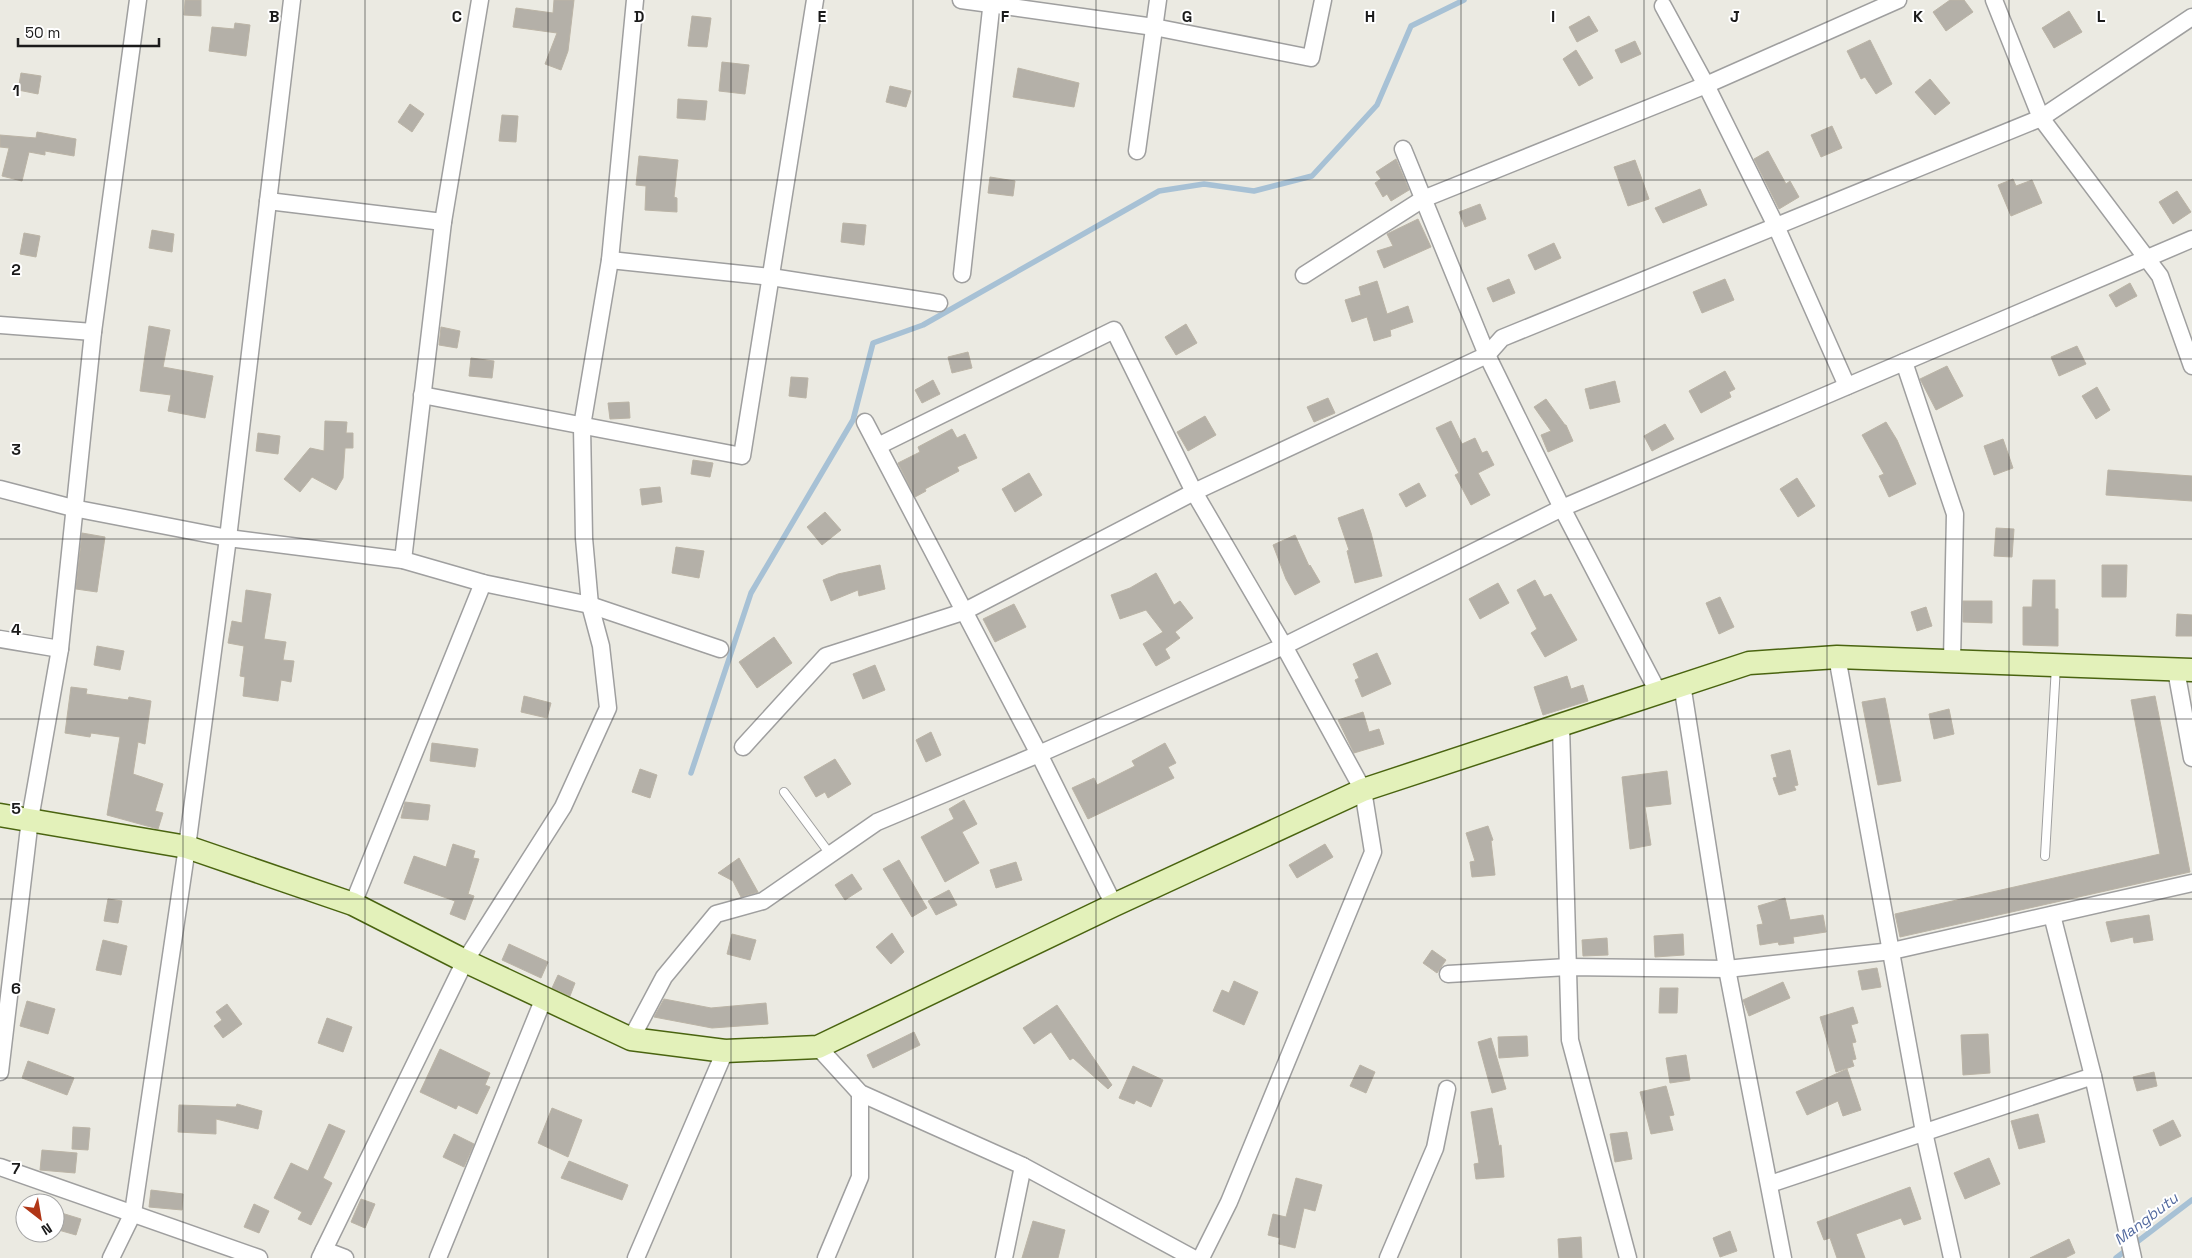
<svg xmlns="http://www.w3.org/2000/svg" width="2192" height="1258" font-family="'Space Grotesk',sans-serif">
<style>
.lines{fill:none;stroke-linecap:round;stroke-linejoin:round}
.stream{stroke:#a7c1d5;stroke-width:5.5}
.building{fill:#b4b0a8;stroke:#bbb4a6}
.lane-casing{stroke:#9f9f9f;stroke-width:10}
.street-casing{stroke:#9f9f9f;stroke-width:19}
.secondary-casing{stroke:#4a6410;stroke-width:25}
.lane{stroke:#fff;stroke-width:8}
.street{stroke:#fff;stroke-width:16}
.secondary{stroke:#e3f1ba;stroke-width:22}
.grid{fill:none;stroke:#1b1b1b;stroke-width:1;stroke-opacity:0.55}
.labels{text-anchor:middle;stroke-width:4;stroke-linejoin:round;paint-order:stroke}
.water-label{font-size:15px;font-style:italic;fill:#536a9f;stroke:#fff}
.grid-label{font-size:16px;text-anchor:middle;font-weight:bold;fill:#1b1b1b;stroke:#fff;stroke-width:4;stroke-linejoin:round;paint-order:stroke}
</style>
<rect width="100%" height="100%" fill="#ebeae2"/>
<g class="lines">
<g class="stream">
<path d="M691 773 751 593 853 420 873 343 923 325 1159 191 1204 184 1254 191 1312 176 1377 105 1411 26 1464 0"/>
<path d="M2116 1258 2192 1200"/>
</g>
</g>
<g class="building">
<path d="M185 0H201V16L184 15Z"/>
<path d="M554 0H574L568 51 561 70 545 64 557 33 513 27 516 8 553 13Z"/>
<path d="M1950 0H1964L1973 12 1946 31 1933 12Z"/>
<path d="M2069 11 2082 32 2054 48 2042 28Z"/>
<path d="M692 16 711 18 707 47 688 46Z"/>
<path d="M1589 16 1598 31 1577 42 1569 27Z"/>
<path d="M235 23 250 25 246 56 209 51 212 27 234 29Z"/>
<path d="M1870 40 1892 84 1876 94 1865 77 1861 79 1847 51Z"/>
<path d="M1635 41 1641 54 1621 63 1615 50Z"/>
<path d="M1576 50 1593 78 1579 86 1563 59Z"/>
<path d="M722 62 749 65 745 94 719 91Z"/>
<path d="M1018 68 1079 83 1074 107 1013 97Z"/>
<path d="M21 73 41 76 38 94 18 90Z"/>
<path d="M1930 79 1950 103 1935 115 1915 92Z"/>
<path d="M890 86 911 91 906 107 886 102Z"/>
<path d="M678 99 707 101 705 120 677 118Z"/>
<path d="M410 104 424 114 412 132 398 122Z"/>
<path d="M502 115 518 116 516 142 499 141Z"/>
<path d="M1832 126 1842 148 1821 157 1811 135Z"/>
<path d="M37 132 76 139 74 156 45 151V155L29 152 22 181 2 176 9 148 0 147V135L36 138Z"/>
<path d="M1768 151 1786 184 1790 181 1799 197 1779 209 1754 159Z"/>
<path d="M639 156 678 160 674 197 677 198V212L645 210 646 186 636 185Z"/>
<path d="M1396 159 1409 190 1391 201 1387 194 1383 197 1375 183 1381 179 1376 172Z"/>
<path d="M1635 160 1649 199 1628 206 1614 167Z"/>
<path d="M990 177 1015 181 1013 196 988 193Z"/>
<path d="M2013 179 2016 186 2032 180 2042 203 2011 216 1998 185Z"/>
<path d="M1700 189 1707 205 1663 223 1655 208Z"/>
<path d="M2177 191 2191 212 2173 224 2159 202Z"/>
<path d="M1480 204 1486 219 1465 227 1459 212Z"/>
<path d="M1418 219 1431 247 1384 268 1377 251 1393 246 1387 234Z"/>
<path d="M843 223 866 225 864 245 841 242Z"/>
<path d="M152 230 174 234 172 252 149 248Z"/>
<path d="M24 233 40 236 36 257 20 254Z"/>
<path d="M1554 243 1561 258 1535 270 1528 255Z"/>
<path d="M1509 279 1515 293 1493 302 1487 288Z"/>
<path d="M1725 279 1734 300 1702 313 1693 292Z"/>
<path d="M1377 281 1387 314 1408 306 1413 322 1390 330 1391 336 1374 341 1367 317 1352 322 1345 300 1361 295 1359 287Z"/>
<path d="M2130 283 2137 296 2116 307 2109 295Z"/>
<path d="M1186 324 1197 343 1176 355 1165 337Z"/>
<path d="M149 326 170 330 163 367 213 376 205 418 168 411 171 395 140 391Z"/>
<path d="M441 327 460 331 457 348 439 345Z"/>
<path d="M2077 346 2086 364 2059 376 2051 357Z"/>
<path d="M968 352 972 368 952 373 948 357Z"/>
<path d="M471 358 494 361 492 378 469 376Z"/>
<path d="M1947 366 1963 396 1936 410 1920 379Z"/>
<path d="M1725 371 1735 389 1729 392 1731 397 1701 413 1689 391Z"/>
<path d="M791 377 808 378 806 398 789 396Z"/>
<path d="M933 380 940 394 922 403 915 390Z"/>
<path d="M1615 381 1620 402 1590 409 1585 389Z"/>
<path d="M2097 387 2110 410 2096 419 2082 396Z"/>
<path d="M1328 398 1335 413 1314 422 1307 407Z"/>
<path d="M1546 399 1565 425H1566L1573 441 1548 452 1541 435 1551 431 1534 407Z"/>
<path d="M629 402 630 418 610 419 608 403Z"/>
<path d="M1205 416 1216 435 1188 451 1177 432Z"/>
<path d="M325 421 347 422 346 433H353V448H345L343 478 336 490 312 477 300 492 284 479 310 448 324 451Z"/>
<path d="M1451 421 1462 444 1475 438 1482 453 1487 451 1494 465 1478 473 1490 495 1471 505 1455 475 1459 473 1436 428Z"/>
<path d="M1886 422 1897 440 1916 484 1889 497 1879 476 1884 474 1862 435Z"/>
<path d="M1665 424 1674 439 1652 451 1644 436Z"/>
<path d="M952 429 957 438 965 434 977 458 957 467 959 471 925 489 926 491 915 497 898 463 920 452 918 447Z"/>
<path d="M258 433 280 436 278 454 256 451Z"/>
<path d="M2003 439 2013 468 1994 475 1984 446Z"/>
<path d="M693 460 713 463 710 477 691 474Z"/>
<path d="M2108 470 2192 476V501L2106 495Z"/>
<path d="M1029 473 1042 495 1015 512 1002 489Z"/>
<path d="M1797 478 1815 506 1798 517 1780 489Z"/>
<path d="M1419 483 1426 496 1406 507 1399 494Z"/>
<path d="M660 487 662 502 642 505 640 489Z"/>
<path d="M1363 509 1371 533 1382 576 1355 583 1347 551 1349 550 1338 518Z"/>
<path d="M825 512 841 530 822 545 807 527Z"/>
<path d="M1996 528 2014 529 2012 557 1994 556Z"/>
<path d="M82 533 105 537 97 592 76 589Z"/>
<path d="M1295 535 1309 566 1310 565 1320 582 1295 595 1286 579 1273 545Z"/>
<path d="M676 547 704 551 699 578 672 573Z"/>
<path d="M880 565 885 589 859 596 858 590 831 601 823 580 838 574Z"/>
<path d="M2102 565H2127L2126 597H2102Z"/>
<path d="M1156 573 1174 605 1180 601 1193 618 1175 632 1180 638 1165 649 1170 658 1156 666 1143 644 1163 632 1146 610 1120 619 1111 595 1130 588Z"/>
<path d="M1535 580 1544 597 1551 594 1577 640 1545 657 1531 633 1537 629 1517 590Z"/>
<path d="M2033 580H2055V609H2058V646L2023 645V607H2032Z"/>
<path d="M1498 583 1509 603 1480 619 1469 599Z"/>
<path d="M246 590 271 594 264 639 286 642 283 660 294 661 291 682 281 680 278 701 243 696 245 677 240 676 244 646 228 643 232 621 242 623Z"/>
<path d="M1720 597 1734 627 1719 634 1706 603Z"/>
<path d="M1963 601H1992V623L1963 622Z"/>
<path d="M1014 604 1026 627 995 642 983 619Z"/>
<path d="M1926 607 1932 626 1917 631 1911 612Z"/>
<path d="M2177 614 2192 615V636H2176Z"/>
<path d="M774 637 792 663 757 688 739 662Z"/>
<path d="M97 646 124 651 120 670 94 665Z"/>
<path d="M1377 653 1391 684 1362 697 1355 680 1359 678 1353 664Z"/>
<path d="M875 665 885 690 863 699 853 674Z"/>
<path d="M1567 676 1571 689 1583 685 1588 701 1543 715 1534 687Z"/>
<path d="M71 687 87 689 86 694 128 700 129 697 151 701 145 744 138 742 133 774 163 784 155 811 163 813 158 829 107 815 120 737 91 733 90 737 65 733Z"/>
<path d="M524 696 551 703 547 718 521 712Z"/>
<path d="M2155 696 2190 872 1900 937 1895 914 2160 854 2131 700Z"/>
<path d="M1885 698 1901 781 1878 785 1862 702Z"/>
<path d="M1949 709 1954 734 1934 739 1929 714Z"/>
<path d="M1363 712 1369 732 1379 729 1384 744 1354 753 1338 720Z"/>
<path d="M931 732 941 755 926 762 916 740Z"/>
<path d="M432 743 478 749 475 767 430 761Z"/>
<path d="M1165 743 1176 763 1168 767 1174 778 1088 819 1072 788 1094 778 1097 785 1135 766 1132 761Z"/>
<path d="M1790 750 1798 785 1794 786 1796 790 1779 795 1773 778 1777 777 1771 755Z"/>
<path d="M835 759 851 784 828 798 825 792 816 797 804 777Z"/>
<path d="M640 769 657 775 650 798 632 792Z"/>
<path d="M1667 771 1671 804 1645 807 1651 845 1630 849 1622 777Z"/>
<path d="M964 800 977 824 962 832 979 863 945 882 921 837 954 819 949 809Z"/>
<path d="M405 802 430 805 428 820 401 818Z"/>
<path d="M1488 826 1493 840 1491 841 1495 875 1472 877 1470 862 1475 861 1466 833Z"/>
<path d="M453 844 475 851 473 858 479 859 468 894 474 896 465 920 450 914 455 901 404 883 414 856 446 867Z"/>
<path d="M1325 844 1333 857 1297 878 1289 865Z"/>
<path d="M739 858 758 892 741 897 733 881 718 873Z"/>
<path d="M899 860 927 908 912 917 883 869Z"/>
<path d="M1016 862 1022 880 996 888 990 870Z"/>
<path d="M852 874 862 889 845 900 835 885Z"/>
<path d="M949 890 957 905 936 915 928 901Z"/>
<path d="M1785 898 1790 920 1823 915 1826 932 1793 937 1794 943 1779 945 1778 942 1760 945 1757 925 1763 924 1758 906Z"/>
<path d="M108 899 122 901 118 923 104 921Z"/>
<path d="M2149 915 2153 940 2134 943 2133 937 2111 942 2106 922Z"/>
<path d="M892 933 904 952 891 964 876 947Z"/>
<path d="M732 934 756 940 750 960 727 954Z"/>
<path d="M1683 934 1684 955 1655 957 1654 936Z"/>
<path d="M1607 938 1608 955 1583 956 1582 940Z"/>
<path d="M103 940 127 946 121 975 96 970Z"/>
<path d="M509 944 548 962 541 978 502 960Z"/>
<path d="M1432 950 1446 960 1437 973 1423 963Z"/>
<path d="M1877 968 1881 987 1862 990 1858 971Z"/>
<path d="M558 975 575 983 570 996 552 988Z"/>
<path d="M1234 981 1258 992 1244 1025 1213 1011 1222 990 1229 993Z"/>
<path d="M1783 982 1790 998 1749 1016 1743 1000Z"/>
<path d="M1660 988H1678L1677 1013H1659Z"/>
<path d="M664 999 711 1008 766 1003 768 1024 712 1028 654 1017Z"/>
<path d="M27 1001 55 1009 48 1034 20 1026Z"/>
<path d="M227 1004 242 1024 223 1038 214 1026 222 1020 216 1012Z"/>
<path d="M1057 1005 1112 1085 1108 1089 1073 1058 1070 1060 1051 1032 1034 1044 1023 1028Z"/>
<path d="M1853 1007 1858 1023 1851 1025 1856 1042 1852 1043 1856 1059 1852 1060 1854 1066 1836 1072 1820 1017Z"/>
<path d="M327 1018 352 1027 343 1052 318 1043Z"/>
<path d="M914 1032 920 1045 873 1068 867 1055Z"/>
<path d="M1988 1034 1990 1073 1963 1075 1961 1035Z"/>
<path d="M1527 1036 1528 1056 1499 1058 1498 1037Z"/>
<path d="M1491 1038 1506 1089 1492 1093 1478 1042Z"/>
<path d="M440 1049 490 1073 485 1085 490 1087 477 1114 458 1105 456 1109 420 1092Z"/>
<path d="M1686 1055 1690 1080 1670 1083 1666 1058Z"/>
<path d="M28 1061 74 1078 67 1095 22 1078Z"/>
<path d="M1360 1065 1375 1072 1366 1093 1350 1086Z"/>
<path d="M1133 1066 1163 1080 1151 1107 1136 1100 1134 1104 1119 1098Z"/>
<path d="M1847 1069 1861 1110 1843 1116 1838 1101 1807 1115 1796 1092Z"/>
<path d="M2154 1072 2157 1086 2137 1091 2133 1077Z"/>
<path d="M1666 1086 1674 1115 1669 1116 1673 1130 1651 1134 1640 1092Z"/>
<path d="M237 1104 262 1111 258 1129 216 1119V1134L178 1132 179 1105 236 1107Z"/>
<path d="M552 1108 582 1120 568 1157 538 1143Z"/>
<path d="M1492 1108 1499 1146 1501 1145 1504 1177 1476 1179 1474 1164 1479 1163 1471 1112Z"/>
<path d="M2038 1114 2045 1142 2019 1149 2011 1121Z"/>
<path d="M2173 1120 2181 1136 2160 1146 2153 1130Z"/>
<path d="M329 1124 345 1131 323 1178 332 1183 311 1225 298 1219 302 1212 274 1198 291 1163 308 1171Z"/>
<path d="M73 1127 90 1128 88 1150 72 1149Z"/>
<path d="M1627 1132 1632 1159 1615 1162 1610 1134Z"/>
<path d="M454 1134 474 1144 464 1167 443 1157Z"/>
<path d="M42 1150 77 1153 75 1173 40 1170Z"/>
<path d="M1989 1158 2000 1184 1965 1199 1954 1173Z"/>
<path d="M569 1161 628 1185 622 1200 561 1178Z"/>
<path d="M1296 1178 1322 1185 1315 1211 1304 1208 1295 1248 1279 1244 1280 1238 1268 1235 1273 1214 1286 1217Z"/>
<path d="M1910 1187 1921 1219 1904 1225 1901 1218 1856 1234 1865 1258H1837L1830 1238 1824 1240 1817 1222Z"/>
<path d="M151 1190 183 1194 182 1210 149 1207Z"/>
<path d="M361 1199 375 1204 365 1228 351 1222Z"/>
<path d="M254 1204 269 1211 259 1233 244 1227Z"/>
<path d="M55 1211 81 1219 76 1235 55 1229Z"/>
<path d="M1033 1221 1065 1230 1058 1258H1022Z"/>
<path d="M1730 1231 1737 1251 1720 1257 1713 1238Z"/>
<path d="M1581 1237 1582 1258H1559L1558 1239Z"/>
<path d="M2069 1239 2075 1253 2065 1258H2030Z"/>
</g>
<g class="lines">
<defs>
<g id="lane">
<path d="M784 792 830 854"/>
<path d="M2045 856 2056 666"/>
</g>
<g id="street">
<path d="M961 0 1154 27 1311 58 1323 0"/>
<path d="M1994 0 2041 118 2160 276 2192 366"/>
<path d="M1663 6 1706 85 1776 226 1847 386"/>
<path d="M1403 149 1487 355 1562 508 1658 692"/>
<path d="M1137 151 1158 0"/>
<path d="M268 201 443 222"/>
<path d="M610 260 771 277 939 303"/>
<path d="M962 274 992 0"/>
<path d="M1304 275 1423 199 1706 85 1898 0"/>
<path d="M0 325 93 332"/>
<path d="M1904 362 1955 514 1952 661"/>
<path d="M422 395 742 456 815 0"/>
<path d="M865 422 1039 754 1114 905"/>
<path d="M878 446 1114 330 1194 492 1284 646 1363 790 1373 852 1229 1202 1201 1258"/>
<path d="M0 489 73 508 228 538 403 560 483 583 590 605 720 649"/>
<path d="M403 560 443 222 480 0"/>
<path d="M0 639 60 649"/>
<path d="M1837 657 1924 1132 1952 1258"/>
<path d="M2176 670 2192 758"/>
<path d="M1682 684 1727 969 1783 1258"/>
<path d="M1561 726 1570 1040 1628 1258"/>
<path d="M743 747 826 656 963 612 1194 492 1487 355 1502 338 2041 118 2192 17"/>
<path d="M353 904 483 583"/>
<path d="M2052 915 2093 1076 2133 1258"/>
<path d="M1448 974 1568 967 1727 969 1892 951 2192 883"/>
<path d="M631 1039 664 977 716 914 763 901 877 822 1039 754 1284 646 1562 508 2192 239"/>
<path d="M818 1047 860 1093 1023 1166 1193 1258"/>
<path d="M0 1072 30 819 60 649 93 332 138 0"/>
<path d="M0 1167 259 1258"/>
<path d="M1770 1184 2093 1076"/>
<path d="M324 1250 345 1258"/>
<path d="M111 1258 133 1213 187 847 228 538 292 0"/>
<path d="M320 1258 465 961 563 807 608 708 601 646 590 605 584 538 582 426 610 260 635 0"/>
<path d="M438 1258 544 998"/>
<path d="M636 1258 725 1051"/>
<path d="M826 1258 860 1177V1093"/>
<path d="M1004 1258 1023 1166"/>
<path d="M1388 1258 1435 1148 1447 1089"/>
</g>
<path id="secondary" d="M0 815 187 847 353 904 465 961 631 1039 725 1051 818 1047 1114 905 1363 790 1749 663 1837 657 2192 670"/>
</defs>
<use href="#lane" class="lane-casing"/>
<use href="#street" class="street-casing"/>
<use href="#secondary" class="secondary-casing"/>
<use href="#lane" class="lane"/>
<use href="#street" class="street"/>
<use href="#secondary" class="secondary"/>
</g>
<path class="grid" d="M183 0V1258M365 0V1258M548 0V1258M731 0V1258M913 0V1258M1096 0V1258M1279 0V1258M1461 0V1258M1644 0V1258M1827 0V1258M2009 0V1258M0 180H2192M0 359H2192M0 539H2192M0 719H2192M0 899H2192M0 1078H2192"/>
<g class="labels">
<g class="water-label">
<text transform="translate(2146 1219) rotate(-37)" y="5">Mangbutu</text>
</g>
</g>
<g class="grid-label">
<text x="274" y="22">B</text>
<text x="457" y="22">C</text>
<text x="639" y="22">D</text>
<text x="822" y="22">E</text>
<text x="1005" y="22">F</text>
<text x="1187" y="22">G</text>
<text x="1370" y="22">H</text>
<text x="1553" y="22">I</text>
<text x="1735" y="22">J</text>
<text x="1918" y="22">K</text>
<text x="2101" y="22">L</text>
<text x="16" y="96">1</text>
<text x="16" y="275">2</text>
<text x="16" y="455">3</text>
<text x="16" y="635">4</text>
<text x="16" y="814">5</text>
<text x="16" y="994">6</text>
<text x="16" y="1174">7</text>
</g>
<g transform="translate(40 1218) rotate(149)"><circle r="24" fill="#ffffff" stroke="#a4a4a4"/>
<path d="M0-4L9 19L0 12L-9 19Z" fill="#b03616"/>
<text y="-8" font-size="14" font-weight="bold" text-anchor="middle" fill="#1b1b1b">N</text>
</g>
<path d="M18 38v8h141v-8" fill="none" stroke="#1b1b1b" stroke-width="2.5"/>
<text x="25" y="38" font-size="15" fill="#1b1b1b" stroke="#ffffff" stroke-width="4" paint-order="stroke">50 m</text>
</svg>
